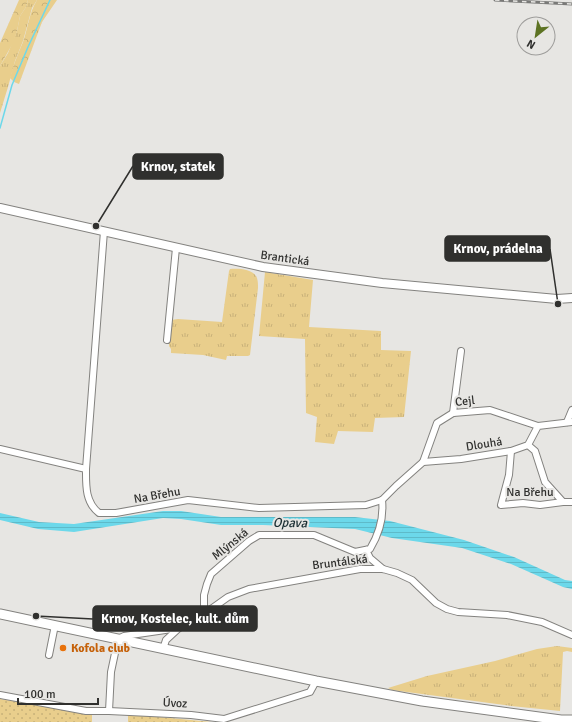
<svg xmlns="http://www.w3.org/2000/svg" width="572" height="722" font-family="Signika,sans-serif">
<style>
.grass{fill:url(#grass-tufts)}
.forest{fill:url(#forest-crowns)}
.garden{fill:url(#garden-dots)}
.water{fill:url(#water-rules)}
.lines{fill:none;stroke-linecap:round;stroke-linejoin:round}
.stream{stroke:#6cd8ea;stroke-width:1.5}
.street-casing{stroke:#83827f;stroke-width:8}
.secondary-casing{stroke:#83827f;stroke-width:10}
.primary-casing{stroke:#83827f;stroke-width:11}
.street{stroke:#fff;stroke-width:6}
.secondary{stroke:#fff;stroke-width:8}
.primary{stroke:#fff;stroke-width:9}
.rail-casing{stroke:#797977;stroke-width:3}
.rail{stroke:#e7e6e3;stroke-width:1.5;stroke-dasharray:4.5;stroke-linecap:butt}
.food-dot{fill:#e8710a;stroke:#e7e6e3;stroke-width:1.5}
.labels{text-anchor:middle;stroke-width:4;stroke-linejoin:round;paint-order:stroke}
.street-label{font-size:12px;fill:#30302e;stroke:#e7e6e3}
.food-label{font-size:12px;font-weight:bold;fill:#c56008;stroke:#e7e6e3;text-anchor:start}
.water-label{font-size:13px;font-style:italic;fill:#1b2f33;stroke:#e7e6e3}
.leader{fill:none;stroke:#30302e;stroke-width:1.5}
.callout-dot{fill:#30302e;stroke:#e7e6e3;stroke-width:1.5}
.callout{fill:#30302e;stroke:#30302e;stroke-width:1.5}
.callout-label{font-size:13px;text-anchor:middle;font-weight:bold;fill:#fff}
</style>
<defs>
<pattern id="grass-tufts" width="24" height="20" patternUnits="userSpaceOnUse"><rect width="24" height="20" fill="#e9ce8c"/><path d="M3 7l-1-3M5 7V3M7 7l1-3M15 17l-1-3M17 17v-4M19 17l1-3" fill="none" stroke="#c8b179"/></pattern>
<pattern id="forest-crowns" width="20" height="18" patternUnits="userSpaceOnUse"><rect width="20" height="18" fill="#e9ce8c"/><path d="M2 6a3 3 0 1 1 6 0M12 15a3 3 0 1 1 6 0" fill="none" stroke="#c8b179"/></pattern>
<pattern id="garden-dots" width="8" height="8" patternUnits="userSpaceOnUse"><rect width="8" height="8" fill="#e9ce8c"/><path d="M2 2h.1M6 6h.1" fill="none" stroke="#c8b179" stroke-width="1.8" stroke-linecap="round"/></pattern>
<pattern id="water-rules" width="6" height="5" patternUnits="userSpaceOnUse"><rect width="6" height="5" fill="#6cd8ea"/><path d="M0 2.5h6" fill="none" stroke="#5ebac9"/></pattern>
</defs>
<rect width="100%" height="100%" fill="#e7e6e3"/>
<g class="grass">
<path d="M28 0H37L32 8 23 41 15 61 8 87 0 113V66L8 53 17 31 20 16 26 7Z"/>
<path d="M230 269C238 268 254 269 257 278 258 281 258 285 258 288L250 355 248 356H227L226 360 203 355 171 353V349L169 346 171 320 178 319 222 322 229 271Z"/>
<path d="M265 272 313 280 309 327 381 331V350L411 351 404 417 375 418 373 432 338 431 334 444 315 442 317 417 306 413 305 339 259 336Z"/>
<path d="M557 646 572 648V652L567 651 563 652 560 711 511 706 392 690 388 688 427 676 495 661 537 649Z"/>
</g>
<g class="forest">
<path d="M19 0H28L26 7 20 16 17 31 13 43 0 66V43Z"/>
<path d="M37 0H57L42 22 19 84 14 82 10 78C13 65 18 54 23 42 28 28 29 13 37 0Z"/>
</g>
<g class="garden">
<path d="M0 699 92 714V722H0Z"/>
<path d="M128 714 212 722H128Z"/>
</g>
<path class="water" d="M163 511H181L221 517H355L390 521 464 540 514 557 565 580 572 581V589L563 587 511 564 462 548 392 538 355 529 263 525H221L181 519 163 518 74 532 38 529 0 520V513L39 522 74 524Z"/>
<g class="lines">
<path class="stream" d="M0 128 12 85 28 47 50 0"/>
<defs>
<g id="street">
<path d="M167 340 176 248"/>
<path d="M453 413 461 351"/>
<path d="M567 422 572 410"/>
<path d="M528 445 535 451 545 482 563 502H572"/>
<path d="M0 449 86 469C86 485 85 502 99 513H116L188 500 259 508 366 505 382 500 396 486 423 462 461 459 511 451 528 445 538 426 572 422"/>
<path d="M511 451 509 475 501 505 523 503 540 505 563 502"/>
<path d="M423 462 437 423 453 413 490 410 538 426"/>
<path d="M86 469 104 231"/>
<path d="M366 550 370 558 383 569"/>
<path d="M204 613V595L207 584 211 574 249 541 259 535H314L355 552 370 549C379 534 384 518 382 500"/>
<path d="M163 649 166 640 179 628"/>
<path d="M49 655 55 625"/>
<path d="M0 695 86 711H109L191 715 224 719 310 692 316 681"/>
<path d="M109 711 111 672 118 639 124 636 179 628 190 624 228 597 249 589 360 569H383L397 573 412 580 436 603 447 609 458 612 507 615 542 622 572 635"/>
</g>
<path id="secondary" d="M0 208 263 267 382 283 557 299 572 298"/>
<path id="primary" d="M0 614 316 681 422 701 561 720H572"/>
</defs>
<use href="#street" class="street-casing"/>
<use href="#secondary" class="secondary-casing"/>
<use href="#primary" class="primary-casing"/>
<use href="#street" class="street"/>
<use href="#secondary" class="secondary"/>
<use href="#primary" class="primary"/>
<defs>
<path id="rail" d="M495 0 572 4"/>
</defs>
<use href="#rail" class="rail-casing"/>
<use href="#rail" class="rail"/>
</g>
<circle class="food-dot" cx="63" cy="648" r="4"/>
<g class="labels">
<g class="street-label">
<text transform="translate(285 258) rotate(8)" y="4">Brantická</text>
<text transform="translate(465 401) rotate(-6)" y="4">Cejl</text>
<text transform="translate(484 444) rotate(-9)" y="4">Dlouhá</text>
<text x="530" y="496">Na Břehu</text>
<text transform="translate(157 495) rotate(-10)" y="4">Na Břehu</text>
<text transform="translate(230 544) rotate(-39)" y="4">Mlýnská</text>
<text transform="translate(340 562) rotate(-7)" y="4">Bruntálská</text>
<text transform="translate(175 703) rotate(3)" y="4">Úvoz</text>
</g>
<g class="food-label">
<text x="71" y="652">Kofola club</text>
</g>
<g class="water-label">
<text transform="translate(290 522) rotate(1)" y="5">Opava</text>
</g>
</g>
<path class="leader" d="M96 226L133 166M558 304L550 249M36 616L93 619"/>
<g class="callout-dot">
<circle cx="96" cy="226" r="4"/>
<circle cx="558" cy="304" r="4"/>
<circle cx="36" cy="616" r="4"/>
</g>
<g class="callout">
<rect x="133" y="154" width="90" height="25" rx="4"/>
<rect x="445" y="236" width="105" height="25" rx="4"/>
<rect x="93" y="606" width="164" height="25" rx="4"/>
</g>
<g class="callout-label">
<text x="178" y="171">Krnov, statek</text>
<text x="498" y="253">Krnov, prádelna</text>
<text x="175" y="623">Krnov, Kostelec, kult. dům</text>
</g>
<g transform="translate(536 36) rotate(210)"><circle r="19" fill="#e7e6e3" stroke="#9e9d9b"/>
<path d="M0-3L7 15L0 10L-7 15Z" fill="#5d7323"/>
<text y="-6" font-size="11" font-weight="bold" text-anchor="middle" fill="#30302e">N</text>
</g>
<path d="M18 698v6h80v-6" fill="none" stroke="#30302e" stroke-width="2"/>
<text x="24" y="698" font-size="12" fill="#30302e" stroke="#e7e6e3" stroke-width="3" paint-order="stroke">100 m</text>
</svg>
